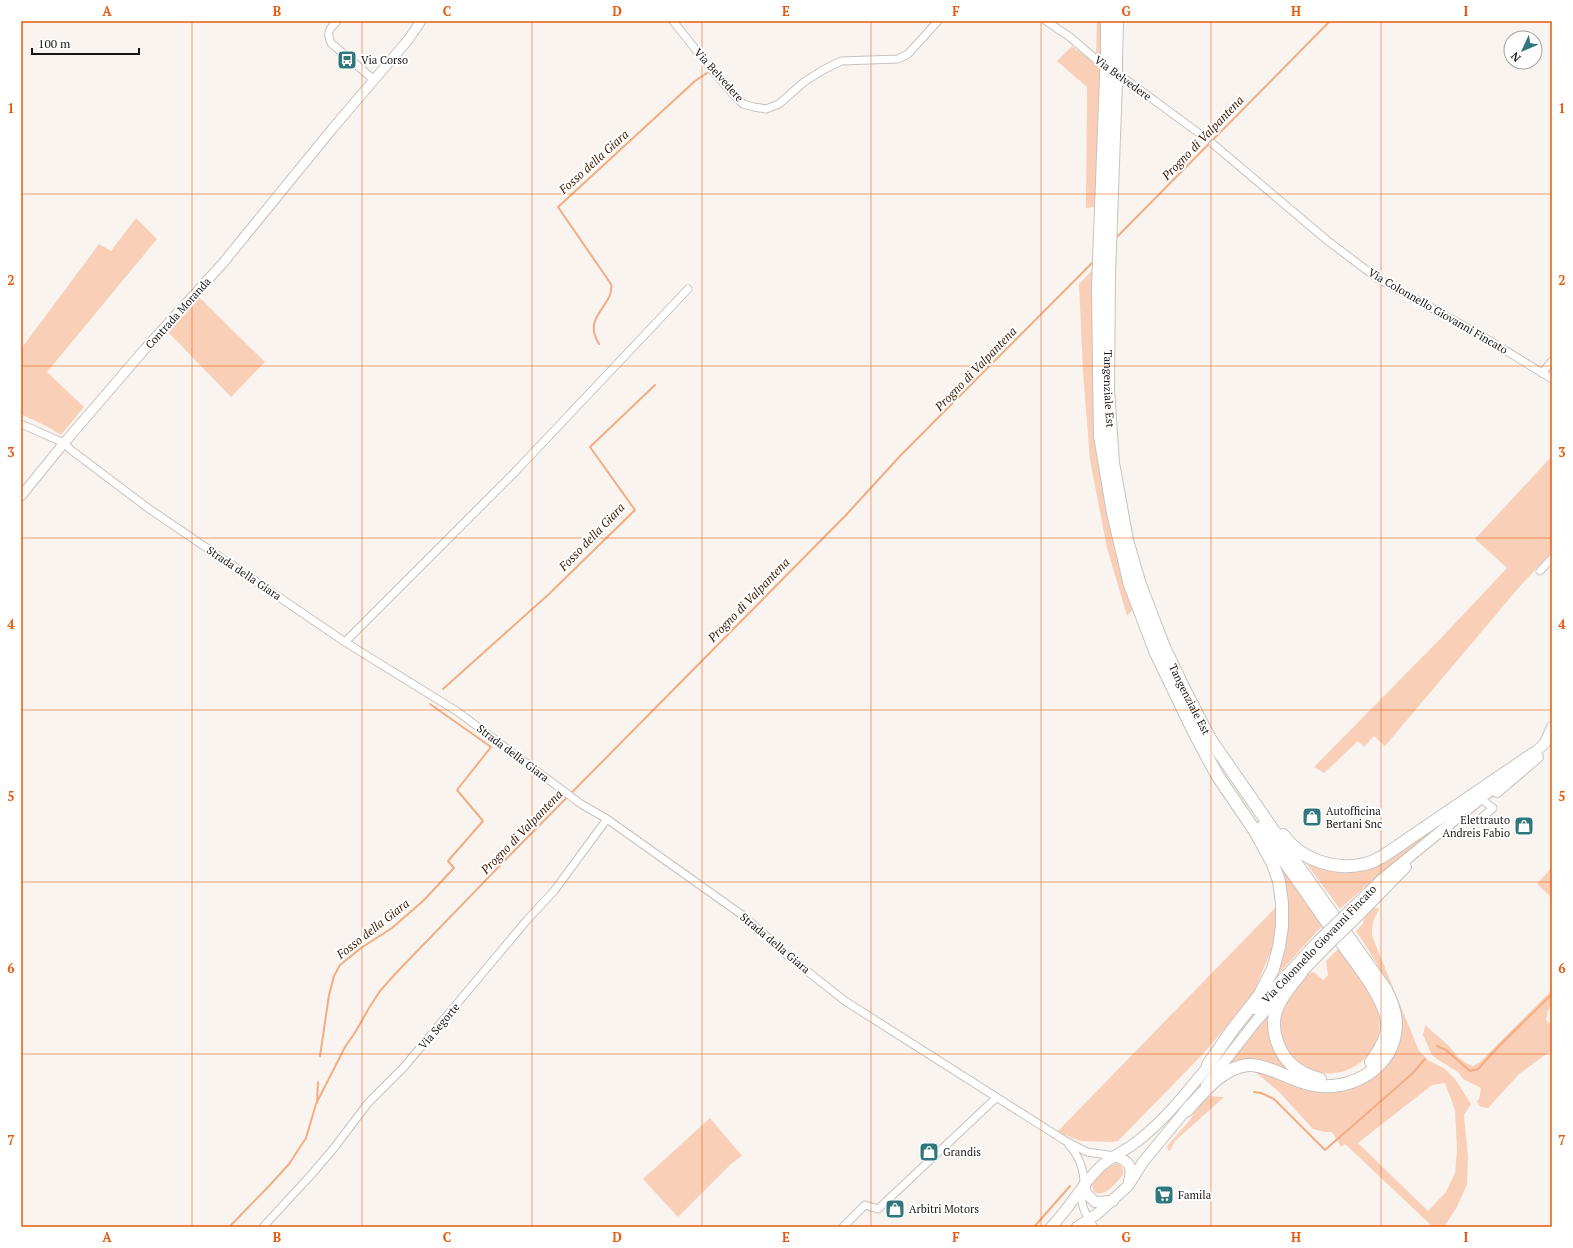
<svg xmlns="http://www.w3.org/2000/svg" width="1573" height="1248" font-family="'PT Serif',serif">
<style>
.green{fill:#f9cfb8;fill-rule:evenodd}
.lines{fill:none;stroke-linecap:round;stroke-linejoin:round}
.stream{stroke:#f4ac81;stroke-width:2}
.minor-casing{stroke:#c8c2be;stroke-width:9}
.tertiary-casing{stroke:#c8c2be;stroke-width:11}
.secondary-casing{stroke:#c8c2be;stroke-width:12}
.trunk-casing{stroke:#c8c2be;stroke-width:14}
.minor{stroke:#fff;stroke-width:7}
.tertiary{stroke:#fff;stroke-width:9}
.secondary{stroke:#fff;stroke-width:10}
.trunk{stroke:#fff;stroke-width:12}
.secondary-bridge-casing{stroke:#c8c2be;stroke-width:12;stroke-linecap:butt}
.trunk-bridge-casing{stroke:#c8c2be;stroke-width:14;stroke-linecap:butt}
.secondary-bridge{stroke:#fff;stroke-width:10}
.trunk-bridge{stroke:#fff;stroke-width:12}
.grid{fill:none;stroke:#e8590c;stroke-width:1;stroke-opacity:0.55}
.labels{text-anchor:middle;stroke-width:4;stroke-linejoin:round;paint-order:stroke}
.poi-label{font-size:11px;fill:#181615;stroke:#fff;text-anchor:start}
.street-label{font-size:11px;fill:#181615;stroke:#fff}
.water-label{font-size:12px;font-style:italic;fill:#432009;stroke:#fff}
.neatline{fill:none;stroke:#e8590c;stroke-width:1.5}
.grid-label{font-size:13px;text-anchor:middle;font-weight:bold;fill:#e8590c}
</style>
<rect width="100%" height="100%" fill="#faf4f0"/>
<g class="green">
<path d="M1097 21H1106L1105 61 1096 54Z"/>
<path d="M1072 46 1100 67 1095 207 1086 208 1087 87 1057 61Z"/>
<path d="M136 218 157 239 47 372 84 407 61 435 48 427 21 414V349L99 244 111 251Z"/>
<path d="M1097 265 1095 361 1136 606 1127 616 1107 548 1090 460 1083 372 1079 284Z"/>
<path d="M199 297 265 362 231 397 168 332Z"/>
<path d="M1552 456V552L1521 585 1385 746 1374 736 1364 747 1358 741 1324 773 1314 767 1444 635 1507 568 1475 539Z"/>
<path d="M1465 805 1369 883 1340 909 1298 852 1350 868Z"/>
<path d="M1271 849 1323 925 1270 983 1285 943Z"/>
<path d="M1552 867V898L1537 884Z"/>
<path d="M1277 906 1273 946 1252 997 1202 1055 1118 1141 1113 1142 1081 1141 1057 1132Z"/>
<path d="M1374 908H1378L1379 910C1373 919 1372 926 1372 936L1419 1051 1428 1060 1445 1069 1455 1079 1471 1104 1464 1115 1468 1157 1467 1184 1457 1207 1444 1227H1433L1345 1144 1341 1147 1332 1132H1325L1313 1129 1279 1092 1254 1071C1263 1070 1272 1077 1280 1080 1325 1097 1353 1101 1388 1062L1391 989 1368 949 1356 931 1363 924 1364 918ZM1445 1083 1455 1110 1457 1151 1455 1173 1446 1192 1428 1211 1358 1143 1432 1085Z"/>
<path d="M1340 947C1352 966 1376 994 1379 1015 1381 1029 1378 1042 1370 1053 1344 1086 1294 1078 1282 1036 1280 1030 1278 1022 1279 1015 1282 1001 1299 983 1308 973L1314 972 1323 980 1328 975 1326 961Z"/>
<path d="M1552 990V1005L1548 1010 1546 1020 1552 1026V1050L1519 1074 1488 1108 1481 1107 1477 1102 1479 1099 1481 1088 1463 1079 1458 1072 1437 1059 1432 1055 1423 1035 1425 1025C1433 1032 1441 1039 1449 1046 1456 1055 1461 1062 1473 1066L1480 1062Z"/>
<path d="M1269 1009 1291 1072 1246 1060 1235 1062 1225 1067Z"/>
<path d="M1208 1096 1224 1097 1175 1141 1170 1151 1168 1150 1167 1146 1191 1119 1196 1108Z"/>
<path d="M710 1118 742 1156 731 1164 678 1217 643 1179Z"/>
<path d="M1117 1163C1122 1166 1124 1169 1123 1175 1115 1183 1106 1198 1094 1192L1092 1185C1096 1176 1107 1166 1117 1163Z"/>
</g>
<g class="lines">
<g class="stream">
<path d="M1115 239 1330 21"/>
<path d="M599 344C596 339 593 332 594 325 596 310 614 300 611 284L558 207 695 81 707 73"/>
<path d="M443 689 549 594 635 510 590 447 655 385"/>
<path d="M1437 1046 1446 1050 1470 1071 1478 1069 1499 1046 1552 994"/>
<path d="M320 1056 329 995 334 976 340 965 361 948 392 928 423 901 454 868 448 861 483 821 457 790 491 747 430 704"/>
<path d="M1254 1092 1261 1093 1274 1099 1325 1150 1413 1073 1425 1059"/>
<path d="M317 1103 318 1082"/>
<path d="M229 1227 269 1186 289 1164 306 1138 316 1104 345 1047 356 1031 369 1008 380 991 396 973 513 852 846 515 901 455 1094 261"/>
<path d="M1034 1227 1070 1186"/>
</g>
<defs>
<g id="minor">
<path d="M337 21C330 29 326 31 331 43L374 80"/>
<path d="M673 21 712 70 732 93 743 104 754 107 766 109 779 104 804 82 823 70 841 61 898 59 908 54 938 21"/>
<path d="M1046 21 1070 37 1099 62 1128 81 1200 134"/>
<path d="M1213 144 1328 241 1377 278 1482 336 1552 379"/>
<path d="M1542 373 1552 361"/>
<path d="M21 424 64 443 71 450 148 508 345 642 458 712 581 804 607 819 745 917 788 956 845 1001 1064 1140 1087 1152 1114 1156"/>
<path d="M1540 571 1552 558"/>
<path d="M345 642 514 473 688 289"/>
<path d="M1480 819 1493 808 1485 802"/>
<path d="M1069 1145C1079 1156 1084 1168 1084 1184 1084 1190 1081 1196 1082 1202 1083 1211 1089 1220 1094 1227"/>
<path d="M263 1227 311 1175 334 1148 368 1103 404 1067 527 920 554 891 607 819"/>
<path d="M843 1227 865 1205 878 1209 996 1098"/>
</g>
<path id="tertiary" d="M21 496 64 443 144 350 223 263 333 128 408 40 421 21"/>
<g id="secondary">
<path d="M1528 759 1545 743 1552 727"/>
<path d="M1497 792 1538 757"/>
<path d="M1346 914 1381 880 1501 782"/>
<path d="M1353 921 1406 867"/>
<path d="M1296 978 1326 947"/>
<path d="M1255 1009 1319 940"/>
<path d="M1206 1085 1257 1020 1281 994"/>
<path d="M1114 1156C1130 1161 1133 1166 1129 1182"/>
<path d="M1084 1185 1086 1193 1095 1202 1113 1201"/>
<path d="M1051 1227C1069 1209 1081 1186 1099 1168 1111 1156 1126 1151 1139 1140 1168 1117 1190 1088 1213 1060"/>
<path d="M1077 1227 1097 1214 1128 1186 1143 1162 1190 1105"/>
</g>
<g id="trunk">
<path d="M1107 56V21"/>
<path d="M1116 59 1117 21"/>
<path d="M1106 77 1098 286 1099 369 1100 436 1113 513 1130 585 1156 653 1194 732 1217 775 1255 831 1273 864 1279 881 1282 903V926L1279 947 1273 969 1259 996 1233 1029 1208 1065"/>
<path id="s1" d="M1116 81 1109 275 1108 390 1113 463 1127 540 1139 582 1163 645 1184 689 1210 739 1293 859 1386 990C1391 1001 1396 1012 1396 1025 1395 1066 1353 1092 1314 1085 1294 1082 1267 1064 1248 1065 1221 1068 1203 1093 1186 1111"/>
<path d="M1261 828C1286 863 1311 899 1336 935 1352 958 1383 994 1387 1021 1389 1035 1379 1052 1371 1062"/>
<path d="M1283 835C1301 860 1335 871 1365 864 1371 863 1377 859 1382 857L1533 754"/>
<path d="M1301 973C1293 983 1283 994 1278 1006 1268 1027 1278 1056 1297 1069 1304 1074 1312 1077 1320 1079"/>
</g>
</defs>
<use href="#minor" class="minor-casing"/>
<use href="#tertiary" class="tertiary-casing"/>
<use href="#secondary" class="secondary-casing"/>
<use href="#trunk" class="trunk-casing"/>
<use href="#minor" class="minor"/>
<use href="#tertiary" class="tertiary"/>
<use href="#secondary" class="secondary"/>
<use href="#trunk" class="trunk"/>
<defs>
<g id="secondary-bridge">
<path d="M1319 940 1346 914"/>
<path d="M1326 947 1353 921"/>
</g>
<g id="trunk-bridge">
<path d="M1106 77 1107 56"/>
<path d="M1116 81V59"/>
</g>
</defs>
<use href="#secondary-bridge" class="secondary-bridge-casing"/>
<use href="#trunk-bridge" class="trunk-bridge-casing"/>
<use href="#secondary-bridge" class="secondary-bridge"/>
<use href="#trunk-bridge" class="trunk-bridge"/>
</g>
<path class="grid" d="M192 21V1227M362 21V1227M532 21V1227M702 21V1227M871 21V1227M1041 21V1227M1211 21V1227M1381 21V1227M21 194H1552M21 366H1552M21 538H1552M21 710H1552M21 882H1552M21 1054H1552"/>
<defs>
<symbol id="bus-square" viewBox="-11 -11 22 22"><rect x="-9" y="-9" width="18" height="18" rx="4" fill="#2e777c" stroke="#fff"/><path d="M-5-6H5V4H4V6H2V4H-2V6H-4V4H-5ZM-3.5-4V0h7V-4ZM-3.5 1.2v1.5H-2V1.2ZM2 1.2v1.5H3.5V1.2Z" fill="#fff"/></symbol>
<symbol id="shop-square" viewBox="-11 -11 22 22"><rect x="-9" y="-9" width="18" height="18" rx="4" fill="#2e777c" stroke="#fff"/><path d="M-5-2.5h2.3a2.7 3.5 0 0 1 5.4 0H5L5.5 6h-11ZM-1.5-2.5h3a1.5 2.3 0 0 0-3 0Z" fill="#fff"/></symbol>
<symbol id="supermarket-square" viewBox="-11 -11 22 22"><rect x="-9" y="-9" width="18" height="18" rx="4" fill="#2e777c" stroke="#fff"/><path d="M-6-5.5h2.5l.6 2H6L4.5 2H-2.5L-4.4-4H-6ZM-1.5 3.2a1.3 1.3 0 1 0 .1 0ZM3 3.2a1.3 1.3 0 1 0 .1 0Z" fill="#fff"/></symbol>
</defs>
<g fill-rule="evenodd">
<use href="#bus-square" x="336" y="49" width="22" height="22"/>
<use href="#shop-square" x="1301" y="806" width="22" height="22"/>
<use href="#shop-square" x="1513" y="815" width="22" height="22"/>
<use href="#shop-square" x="918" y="1141" width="22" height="22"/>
<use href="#supermarket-square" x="1153" y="1184" width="22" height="22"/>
<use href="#shop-square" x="884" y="1198" width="22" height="22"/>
</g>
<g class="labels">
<g class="poi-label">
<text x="361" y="64">Via Corso</text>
<text x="1326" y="815">Autofficina<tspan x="1326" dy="13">Bertani Snc</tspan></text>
<text x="1510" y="824" text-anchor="end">Elettrauto<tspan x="1510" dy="13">Andreis Fabio</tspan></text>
<text x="943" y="1156">Grandis</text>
<text x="1178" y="1199">Famila</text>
<text x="909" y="1213">Arbitri Motors</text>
</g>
<g class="street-label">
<text transform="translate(719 75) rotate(48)" y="4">Via Belvedere</text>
<text transform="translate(1123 78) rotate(36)" y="4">Via Belvedere</text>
<text transform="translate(1438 311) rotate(30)" y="4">Via Colonnello Giovanni Fincato</text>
<text transform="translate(178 313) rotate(-48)" y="4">Contrada Moranda</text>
<text dy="4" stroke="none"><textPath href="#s1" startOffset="308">Tangenziale Est</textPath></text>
<text transform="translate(244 573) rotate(34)" y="4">Strada della Giara</text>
<text dy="4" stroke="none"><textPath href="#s1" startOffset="632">Tangenziale Est</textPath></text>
<text transform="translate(513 753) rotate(37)" y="4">Strada della Giara</text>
<text transform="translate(775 943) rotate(40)" y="4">Strada della Giara</text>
<text transform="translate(1319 944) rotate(-46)" y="4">Via Colonnello Giovanni Fincato</text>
<text transform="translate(439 1026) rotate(-50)" y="4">Via Segorte</text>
</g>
<g class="water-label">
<text transform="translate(1203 138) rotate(-46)" y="4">Progno di Valpantena</text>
<text transform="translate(594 162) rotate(-42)" y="4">Fosso della Giara</text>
<text transform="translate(976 369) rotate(-46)" y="4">Progno di Valpantena</text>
<text transform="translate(592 537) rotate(-46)" y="4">Fosso della Giara</text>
<text transform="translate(749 600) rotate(-46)" y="4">Progno di Valpantena</text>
<text transform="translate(522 832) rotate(-46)" y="4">Progno di Valpantena</text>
<text transform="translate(373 929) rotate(-38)" y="4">Fosso della Giara</text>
</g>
</g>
<rect width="1573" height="1248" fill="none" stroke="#ffffff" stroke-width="44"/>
<g transform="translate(1523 50) rotate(226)"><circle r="19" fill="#ffffff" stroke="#a3a2a1"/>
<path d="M0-3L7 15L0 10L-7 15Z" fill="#2e777c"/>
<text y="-6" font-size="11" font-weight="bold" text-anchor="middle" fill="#181615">N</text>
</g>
<path d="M32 48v6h107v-6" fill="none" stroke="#181615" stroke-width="2"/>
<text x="38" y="48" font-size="12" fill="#181615" stroke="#ffffff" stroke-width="3" paint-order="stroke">100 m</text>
<rect x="22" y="22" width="1529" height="1204" class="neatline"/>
<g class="grid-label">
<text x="107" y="16">A</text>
<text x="277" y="16">B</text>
<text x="447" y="16">C</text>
<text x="617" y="16">D</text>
<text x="786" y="16">E</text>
<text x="956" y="16">F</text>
<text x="1126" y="16">G</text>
<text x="1296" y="16">H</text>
<text x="1466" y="16">I</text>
<text x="11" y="113">1</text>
<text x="1562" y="113">1</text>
<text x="11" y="285">2</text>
<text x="1562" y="285">2</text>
<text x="11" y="457">3</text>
<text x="1562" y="457">3</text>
<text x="11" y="629">4</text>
<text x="1562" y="629">4</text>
<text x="11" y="801">5</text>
<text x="1562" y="801">5</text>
<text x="11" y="973">6</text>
<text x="1562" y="973">6</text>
<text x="11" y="1145">7</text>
<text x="1562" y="1145">7</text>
<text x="107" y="1242">A</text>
<text x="277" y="1242">B</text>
<text x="447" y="1242">C</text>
<text x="617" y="1242">D</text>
<text x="786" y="1242">E</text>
<text x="956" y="1242">F</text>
<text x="1126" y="1242">G</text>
<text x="1296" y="1242">H</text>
<text x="1466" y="1242">I</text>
</g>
</svg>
